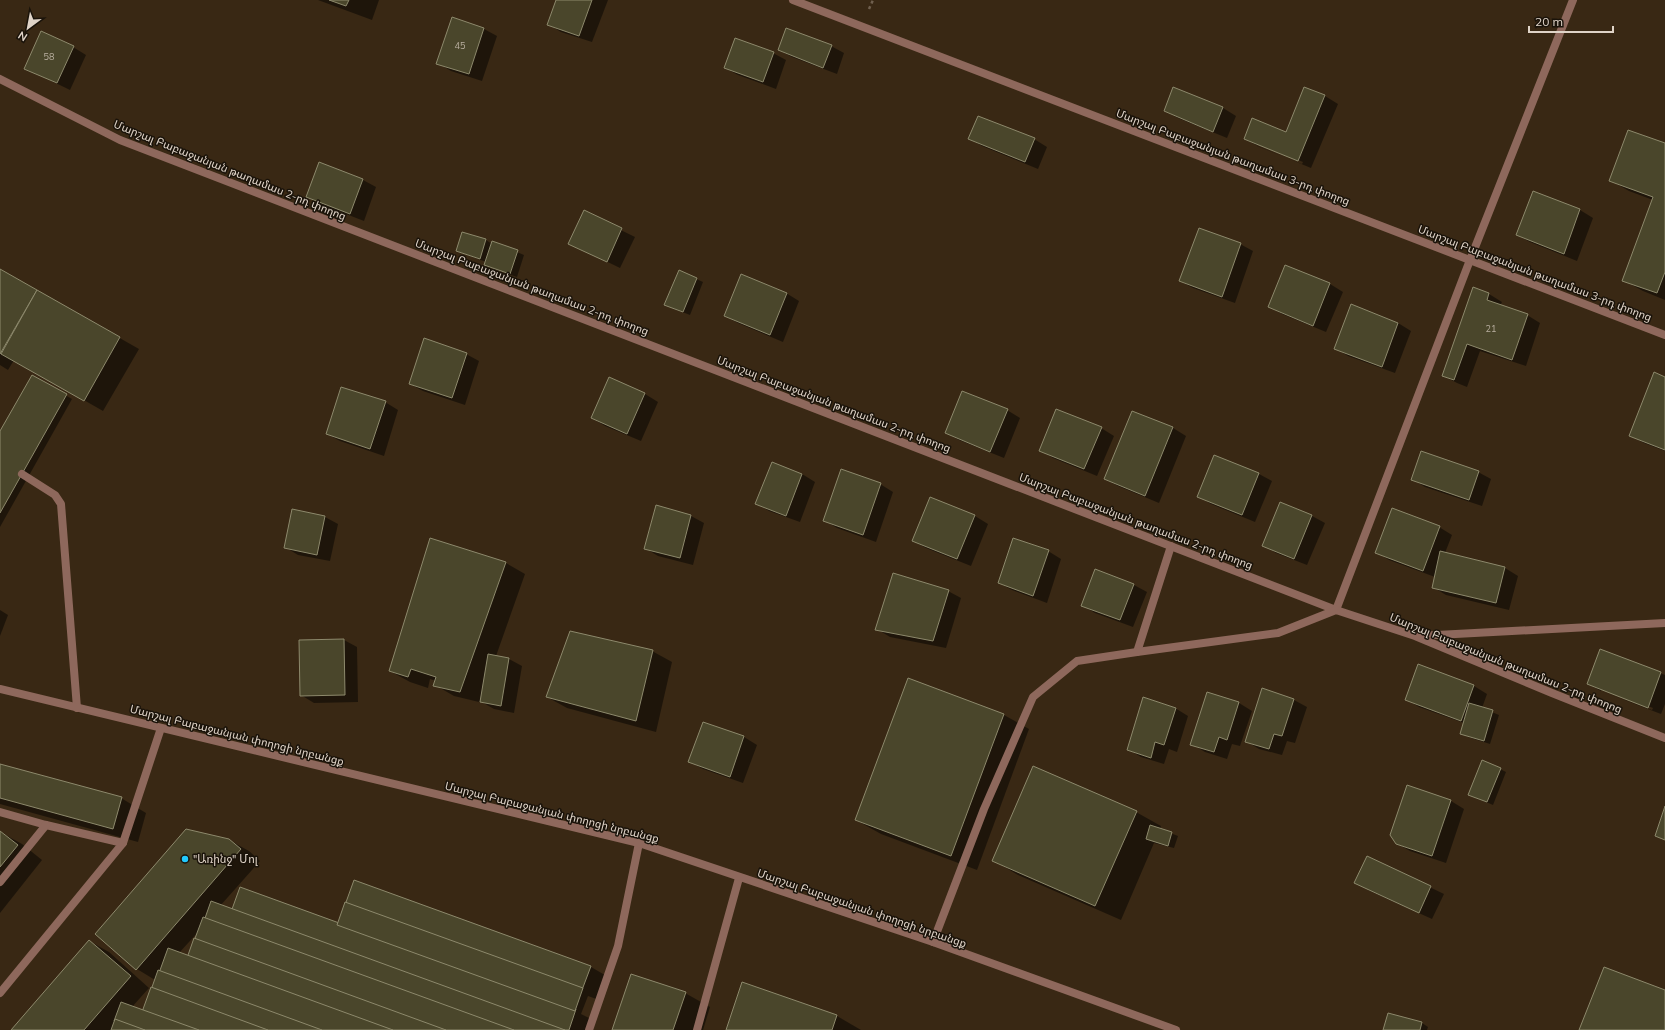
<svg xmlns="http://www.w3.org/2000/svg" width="1665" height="1030" font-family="Mulish,'Noto Sans Armenian',sans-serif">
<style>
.shadow{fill:#0007;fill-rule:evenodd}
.building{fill:#4a462b;stroke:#8d896c}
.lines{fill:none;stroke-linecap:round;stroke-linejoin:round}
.path{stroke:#70604f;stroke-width:2.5;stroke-dasharray:3 3;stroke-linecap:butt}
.service{stroke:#8e685c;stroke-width:8}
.minor{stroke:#8e685c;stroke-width:8}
.tertiary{stroke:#8e685c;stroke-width:8}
.poi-dot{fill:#21c9fd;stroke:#1a130a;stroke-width:1.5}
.labels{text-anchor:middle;stroke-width:3;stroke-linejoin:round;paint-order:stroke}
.number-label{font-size:9px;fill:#bab0a1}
.street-label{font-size:11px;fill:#e0d4c8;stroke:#1a130a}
.poi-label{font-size:11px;fill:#e0d4c8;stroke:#1a130a;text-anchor:start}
</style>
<rect width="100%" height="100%" fill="#392814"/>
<g class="shadow">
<path d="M318 0H379L372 20Z"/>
<path d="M557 0H608L592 42 561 32 548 24Z"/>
<path d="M453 18 484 29 497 36 482 81 451 71 438 63Z"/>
<path d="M831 46 844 53 837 74 792 57 779 50Z"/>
<path d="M73 47 86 55 70 90 25 68Z"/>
<path d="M773 53 786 60 776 89 738 75 725 68Z"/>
<path d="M1305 88 1325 96 1338 104 1311 168 1258 146 1245 139 1287 133ZM1257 144 1303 162 1302 164 1257 146Z"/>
<path d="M1174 89 1223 108 1236 116 1227 138 1178 118 1165 111Z"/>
<path d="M970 139H1034L1047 147 1038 169 982 146Z"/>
<path d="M1665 144V300L1643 291 1623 280 1653 200 1629 191 1610 180Z"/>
<path d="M319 163 363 180 376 187 364 221 320 204 307 197Z"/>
<path d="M1533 192 1580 210 1593 218 1577 261 1530 242 1517 235Z"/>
<path d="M584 212 635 237 620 268 569 243Z"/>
<path d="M463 233 486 240 492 244 493 242 524 255 517 277 491 268 485 265 486 262 457 251Z"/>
<path d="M1240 244 1253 251 1235 303 1193 288 1180 281Z"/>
<path d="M1286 266 1330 284 1343 292 1326 332 1282 314 1269 306Z"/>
<path d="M0 270 139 349 103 411 14 360 8 370 0 365Z"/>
<path d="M679 271 703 282 690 315 672 308Z"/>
<path d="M1473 289 1489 294 1502 302 1500 306 1527 315 1540 323 1526 366 1480 351 1467 387 1457 383 1444 376Z"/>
<path d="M786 293 799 301 783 342 738 323 725 316Z"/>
<path d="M1398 323 1411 331 1395 373 1348 356 1335 348Z"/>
<path d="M466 354 479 361 465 405 423 391 410 384Z"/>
<path d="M32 376 72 399 0 527V433Z"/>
<path d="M1665 378V451L1644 443 1631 436Z"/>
<path d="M610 379 645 394 658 402 641 441 605 426 592 418Z"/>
<path d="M385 402 398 410 384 456 340 441 327 434Z"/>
<path d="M1007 410 1020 418 1004 458 959 440 946 433Z"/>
<path d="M1132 412 1173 428 1186 436 1159 503 1118 486 1105 479Z"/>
<path d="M1101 428 1114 436 1097 476 1053 458 1040 450Z"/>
<path d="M1215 456 1259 474 1272 481 1255 522 1211 504 1198 496Z"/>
<path d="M772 463 802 474 815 482 800 522 769 511 756 503Z"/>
<path d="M1478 472 1491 479 1482 506 1425 487 1412 479Z"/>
<path d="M880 484 893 492 876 542 837 528 824 520Z"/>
<path d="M931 498 975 516 988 524 971 566 926 548 913 541Z"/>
<path d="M656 506 691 516 704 523 693 565 658 556 645 548Z"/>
<path d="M293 510 325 517 338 524 330 561 298 555 285 547Z"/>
<path d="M1312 516 1325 523 1307 565 1276 553 1263 545Z"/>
<path d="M1439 527 1452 535 1445 553 1505 568 1518 576 1509 610 1446 595 1433 587 1435 577 1389 560 1376 552Z"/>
<path d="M431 539 506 563 525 574 496 656 509 659 522 666 514 713 494 709 480 701 479 702 454 696 435 685 436 681 430 679 428 688 410 682 390 671Z"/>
<path d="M1048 551 1061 559 1047 603 1012 590 999 583Z"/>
<path d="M1096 570 1134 585 1147 592 1133 627 1095 613 1082 605Z"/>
<path d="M948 591 961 598 946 648 890 637 877 629Z"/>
<path d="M0 610 8 615 0 636Z"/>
<path d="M344 640 357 647 358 702 314 703 301 695Z"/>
<path d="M652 651 672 662 656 732 567 708 547 697Z"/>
<path d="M1601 651 1665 675V704L1661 714 1601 691 1588 684ZM1601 688 1653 708 1652 710 1601 691Z"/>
<path d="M1418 665 1474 686 1487 694 1482 708 1499 715 1490 744 1468 737 1461 733 1464 723 1419 707 1406 699Z"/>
<path d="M908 679 1004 715 1029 729 977 870 881 834 856 820Z"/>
<path d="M1263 690 1294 700 1307 707 1295 743 1287 741 1282 755 1259 749 1246 741Z"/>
<path d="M1239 703 1252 711 1240 746 1232 744 1227 759 1205 752 1192 744Z"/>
<path d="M1175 708 1188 716 1177 752 1169 749 1164 764 1141 757 1128 749Z"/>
<path d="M703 723 744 737 757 745 743 783 703 769 690 762Z"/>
<path d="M0 765 121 798 146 813 138 842 0 804Z"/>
<path d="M1500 769 1506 772 1493 805 1470 795Z"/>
<path d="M1408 787 1451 801 1464 809 1446 863 1410 851 1396 843Z"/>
<path d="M1136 812 1161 826 1160 829 1178 836 1174 848 1154 843 1121 920 1018 875 993 860Z"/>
<path d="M0 832 22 844 42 860 0 913Z"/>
<path d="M229 840 249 851 260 861 220 906 233 910 339 924 355 881 591 967 610 978 602 1001 588 996 581 1014 595 1021 592 1030H13L89 941 109 952 149 988 132 1007 144 1011 155 980 137 969ZM199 931 189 957 179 953Z"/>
<path d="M1367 857 1444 894 1432 919 1368 890Z"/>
<path d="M743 984 837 1016 861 1030H727Z"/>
<path d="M685 993 710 1007 703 1030H613Z"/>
<path d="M1422 1023 1428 1027 1427 1030H1385Z"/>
</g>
<g class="building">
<path d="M329 0H349L346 6Z"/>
<path d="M556 0H592L579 36 547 25Z"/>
<path d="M452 17 484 28 469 74 436 64Z"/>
<path d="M786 28 832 45 823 68 778 50Z"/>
<path d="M41 31 74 46 57 83 24 69Z"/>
<path d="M735 38 774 52 763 82 724 68Z"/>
<path d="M1173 87 1223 107 1213 132 1164 111Z"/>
<path d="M1304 87 1325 95 1298 161 1244 139 1252 118 1286 132Z"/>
<path d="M978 116 1035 138 1025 162 968 139Z"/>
<path d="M1628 130 1665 143V272L1657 293 1622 281 1653 197 1609 181Z"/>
<path d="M319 162 363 179 350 214 306 197Z"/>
<path d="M1533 191 1580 209 1564 254 1516 235Z"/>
<path d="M584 210 622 228 607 262 568 244Z"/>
<path d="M1199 228 1241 243 1222 297 1179 281Z"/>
<path d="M462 232 486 239 480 259 456 251Z"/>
<path d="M492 241 518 250 510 274 484 265Z"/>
<path d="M1285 265 1330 283 1313 326 1268 307Z"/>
<path d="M0 269 37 290 0 354Z"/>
<path d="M679 270 697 278 683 312 664 305Z"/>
<path d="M741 274 787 293 770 335 724 316Z"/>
<path d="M1473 287 1489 293 1487 300 1528 314 1512 360 1467 344 1454 380 1442 376Z"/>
<path d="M37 290 120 337 84 401 1 354Z"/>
<path d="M1351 304 1398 323 1382 367 1334 349Z"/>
<path d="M424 338 467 353 452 398 409 384Z"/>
<path d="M1654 372 1665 377V450L1629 436Z"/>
<path d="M32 375 67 394 0 513V431Z"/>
<path d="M609 377 645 393 627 434 591 418Z"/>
<path d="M341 387 386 401 370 449 326 434Z"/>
<path d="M962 391 1008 409 990 452 945 433Z"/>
<path d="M1056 409 1102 427 1084 469 1039 451Z"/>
<path d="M1132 411 1173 427 1145 496 1104 479Z"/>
<path d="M1421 451 1479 471 1469 500 1411 480Z"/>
<path d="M1214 455 1259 473 1242 515 1197 497Z"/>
<path d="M772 462 802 474 786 516 755 504Z"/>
<path d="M841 469 881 483 863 535 823 521Z"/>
<path d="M930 497 975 515 957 559 912 541Z"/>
<path d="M1280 502 1312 515 1294 559 1262 546Z"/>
<path d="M656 505 691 515 680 558 644 549Z"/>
<path d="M1392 508 1440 526 1423 571 1375 553Z"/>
<path d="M292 509 325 516 317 555 284 548Z"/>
<path d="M430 538 506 562 460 692 433 686 436 677 411 669 408 677 389 671Z"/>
<path d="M1013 538 1049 550 1033 596 998 583Z"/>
<path d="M1440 551 1505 567 1496 603 1432 588Z"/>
<path d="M1095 569 1134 584 1120 620 1081 606Z"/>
<path d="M893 573 949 590 933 641 875 630Z"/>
<path d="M570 631 653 650 636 721 546 697Z"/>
<path d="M344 639 345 695 300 696 299 640Z"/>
<path d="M1600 649 1661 672 1648 708 1587 684Z"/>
<path d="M488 654 509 658 501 706 480 702Z"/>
<path d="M1418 664 1474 685 1461 721 1405 700Z"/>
<path d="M908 678 1004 714 951 856 855 820Z"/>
<path d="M1262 688 1294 699 1282 736 1274 734 1269 749 1245 742Z"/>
<path d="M1207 692 1239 702 1227 740 1219 737 1214 752 1190 745Z"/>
<path d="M1143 697 1176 708 1164 745 1155 742 1151 758 1127 750Z"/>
<path d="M1469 703 1493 710 1484 741 1460 734Z"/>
<path d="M703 722 744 736 730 777 688 762Z"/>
<path d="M1482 760 1501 768 1487 802 1468 795Z"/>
<path d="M0 764 122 797 113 829 0 798Z"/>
<path d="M1033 766 1137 811 1095 906 992 861Z"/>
<path d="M1407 785 1451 800 1432 856 1396 844 1390 835Z"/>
<path d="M1665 806V840L1655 836Z"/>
<path d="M1150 825 1172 832 1168 846 1146 839Z"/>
<path d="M186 829 229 839 241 849 136 970 95 934Z"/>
<path d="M0 831 18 845 0 867Z"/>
<path d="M1367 856 1431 886 1419 913 1354 883Z"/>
<path d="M354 880 591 966 582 990 345 905Z"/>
<path d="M240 887 576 1009 569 1030H556L231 912Z"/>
<path d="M211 901 565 1030H505L204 921Z"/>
<path d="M345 902 583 988 575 1011 337 925Z"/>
<path d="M203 917 514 1030H438L194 941Z"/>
<path d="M194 938 446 1030H385L187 958Z"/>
<path d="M89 940 131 976 84 1030H11Z"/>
<path d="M168 948 393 1030H316L159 973Z"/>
<path d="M1604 967 1665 990V1030H1579Z"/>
<path d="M158 970 322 1030H262L151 990Z"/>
<path d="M631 974 686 992 673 1030H612Z"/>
<path d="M742 982 837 1015 832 1030H726Z"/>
<path d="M151 987 268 1030H192L142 1012Z"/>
<path d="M121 1002 199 1030H137L114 1021Z"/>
<path d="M1388 1013 1422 1022 1420 1030H1383Z"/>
<path d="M115 1019 145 1030H111Z"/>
</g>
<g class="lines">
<path class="path" d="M869 9 873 0"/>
<g class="service">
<path d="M22 474 55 495 61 504 77 708"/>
<path d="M1336 610 1470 260 1573 0"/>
<path d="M0 812 46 825 123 843 0 993"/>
<path d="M123 843 161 728"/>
<path d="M0 882 46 825"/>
<path d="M589 1030 618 946 639 843"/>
<path d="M697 1030 739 878"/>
</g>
<g class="minor">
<path d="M793 0 1665 335"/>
<path d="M0 79 120 140 1336 610 1415 636 1552 693 1665 738"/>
<path d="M1418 636 1665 623"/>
<path d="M1137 652 1171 546"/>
<path d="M933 942 984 809 1033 697 1077 661 1137 652 1278 633 1336 610"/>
</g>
<path class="tertiary" d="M0 689 639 843 933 942 1176 1030"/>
</g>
<circle class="poi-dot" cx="185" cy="859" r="4"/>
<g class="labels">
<g class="number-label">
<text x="460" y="49">45</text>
<text x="49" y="60">58</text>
<text x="1491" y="332">21</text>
</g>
<g class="street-label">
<text transform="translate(1233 157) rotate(21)" y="4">Մարշալ Բաբաջանյան թաղամաս 3-րդ փողոց</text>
<text transform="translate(230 170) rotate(22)" y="4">Մարշալ Բաբաջանյան թաղամաս 2-րդ փողոց</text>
<text transform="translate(1535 273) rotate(21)" y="4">Մարշալ Բաբաջանյան թաղամաս 3-րդ փողոց</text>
<text transform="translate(532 287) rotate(21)" y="4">Մարշալ Բաբաջանյան թաղամաս 2-րդ փողոց</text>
<text transform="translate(834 404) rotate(21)" y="4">Մարշալ Բաբաջանյան թաղամաս 2-րդ փողոց</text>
<text transform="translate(1136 521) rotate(21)" y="4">Մարշալ Բաբաջանյան թաղամաս 2-րդ փողոց</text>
<text transform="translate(1506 663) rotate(22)" y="4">Մարշալ Բաբաջանյան թաղամաս 2-րդ փողոց</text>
<text transform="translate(237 735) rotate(14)" y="4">Մարշալ Բաբաջանյան փողոցի նրբանցք</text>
<text transform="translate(552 812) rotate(14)" y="4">Մարշալ Բաբաջանյան փողոցի նրբանցք</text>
<text transform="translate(862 908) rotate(19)" y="4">Մարշալ Բաբաջանյան փողոցի նրբանցք</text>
</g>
<g class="poi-label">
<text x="193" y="863">"Առինջ" Մոլ</text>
</g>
</g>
<g transform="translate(28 28) rotate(212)" stroke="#1a130a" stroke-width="3" paint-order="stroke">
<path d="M0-3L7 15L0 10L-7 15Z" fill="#e0d4c8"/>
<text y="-6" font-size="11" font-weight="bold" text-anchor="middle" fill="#e0d4c8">N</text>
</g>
<path d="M1529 26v6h84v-6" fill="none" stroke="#e0d4c8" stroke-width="2"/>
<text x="1535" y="26" font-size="12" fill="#e0d4c8" stroke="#1a130a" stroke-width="3" paint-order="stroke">20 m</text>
</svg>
